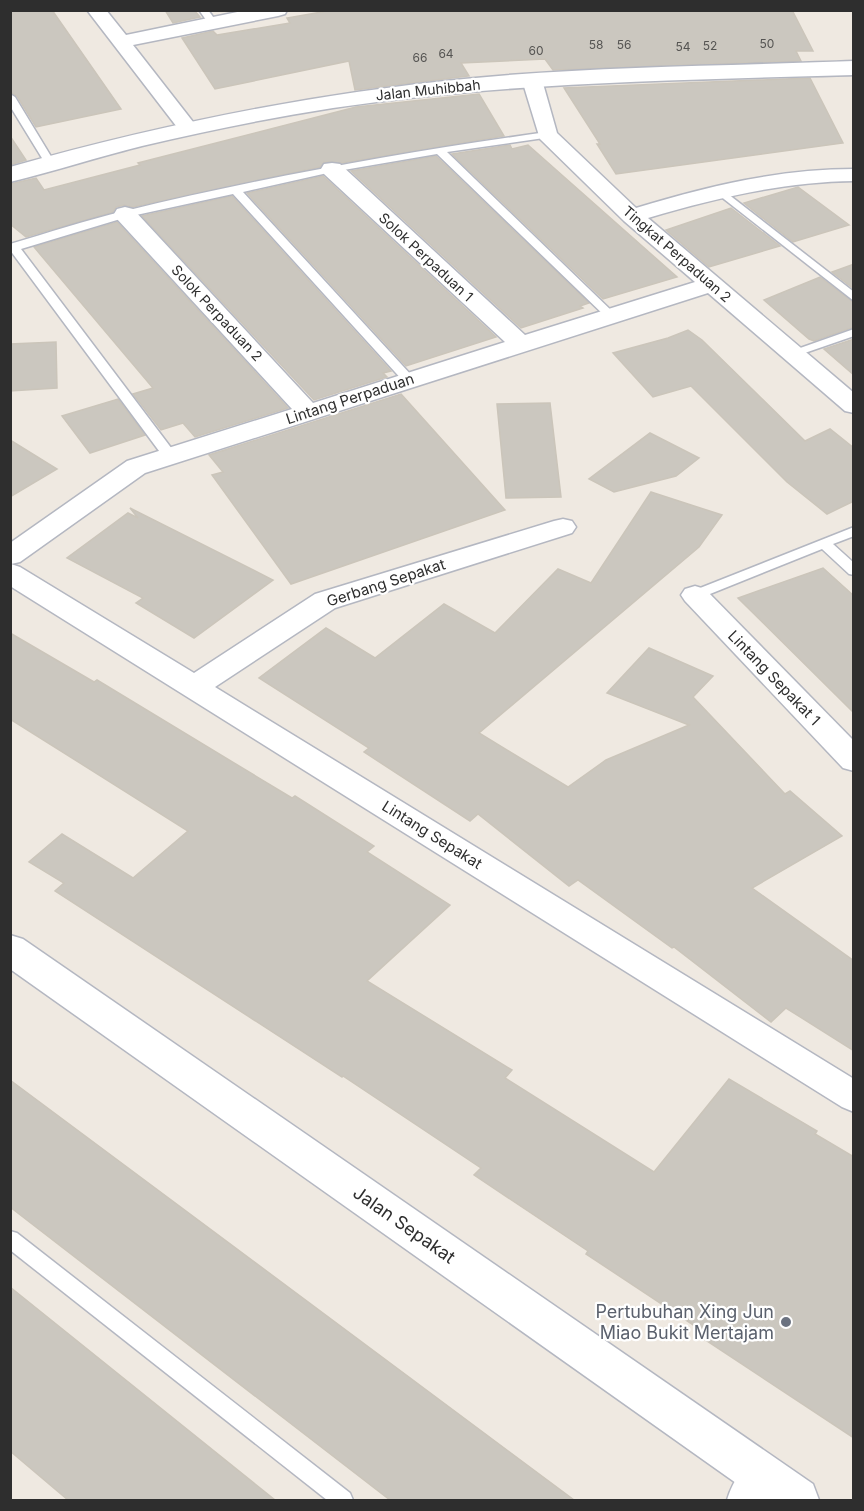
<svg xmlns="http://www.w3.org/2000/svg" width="864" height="1511" font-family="Inter,sans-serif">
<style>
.building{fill:#cbc7bf;stroke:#cbc5ba;stroke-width:1.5}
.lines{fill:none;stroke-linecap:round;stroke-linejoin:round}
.lane-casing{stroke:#b4b7c1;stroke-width:3}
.street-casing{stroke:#b4b7c1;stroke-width:3}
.secondary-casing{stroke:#b4b7c1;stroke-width:3}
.lane{fill:#fff;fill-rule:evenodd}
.street{fill:#fff;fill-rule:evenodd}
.secondary{fill:#fff;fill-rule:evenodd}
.worship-dot{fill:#6b7280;stroke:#fff;stroke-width:2}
.labels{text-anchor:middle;stroke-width:4.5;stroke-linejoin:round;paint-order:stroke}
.number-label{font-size:12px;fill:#555452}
.far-street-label{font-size:14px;fill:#2e2e2e;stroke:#fff}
.street-label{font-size:15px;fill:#2e2e2e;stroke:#fff}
.near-street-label{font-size:18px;fill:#2e2e2e;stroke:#fff}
.near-worship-label{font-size:18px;fill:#5b616d;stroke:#fff;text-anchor:end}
</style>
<rect width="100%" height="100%" fill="#efe9e1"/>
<g class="building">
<path d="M10 10H52L121 109 36 127 17 96 10 92Z"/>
<path d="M165 10H194L200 17 173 23Z"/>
<path d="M333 10H792L813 51H796L801 61 553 70 545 59 461 63 469 76 355 90 349 61 215 89 182 38 213 31 217 35 290 23 287 18Z"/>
<path d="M810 78 843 143 616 174 597 144H600L564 88Z"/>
<path d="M479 94 504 136 342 163 324 162 320 167 133 207 124 205 116 207 113 212 26 237 10 224V184L36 178 44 190 140 165 138 163 356 107Z"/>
<path d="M10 136 26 160 10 165Z"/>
<path d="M510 145 512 149 528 145 677 277 603 299 452 154Z"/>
<path d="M436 156 589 303 580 306 583 308 521 328 351 171Z"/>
<path d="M323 176 496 337 406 366 247 193Z"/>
<path d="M798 187 849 225 793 242 744 203Z"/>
<path d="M232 196 391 371 383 373 387 377 314 400 142 216Z"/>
<path d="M731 208 780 246 709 267 666 230Z"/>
<path d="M117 222 288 408 195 437 183 423 161 430 133 394 153 388 34 247Z"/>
<path d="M854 264V289L832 272Z"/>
<path d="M820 277 854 303V327L814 341 809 339 764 300Z"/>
<path d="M688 330 702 340 805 441 830 429 854 448V501L827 514 787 482 691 386 653 397 613 353 668 338Z"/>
<path d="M854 339V375L824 349Z"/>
<path d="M56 342 57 388 10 391V344Z"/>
<path d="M401 394 505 510 291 584 212 475 223 472 209 455Z"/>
<path d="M118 399 145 435 90 453 62 416Z"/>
<path d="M550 403 561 497 506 498 497 404Z"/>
<path d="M650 433 699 458 676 476 614 492 589 479Z"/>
<path d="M10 440 57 469 10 497Z"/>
<path d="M651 492 722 515 699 547 479 733 568 787 606 760 689 725 607 693 649 648 713 676 693 697 785 794 790 791 842 836 752 888 854 961V1051L786 1008 771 1022 674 947 672 948 578 880 569 886 478 814 470 821 364 752 369 748 259 678 326 628 375 658 444 604 495 633 558 569 591 583Z"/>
<path d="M130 508 273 580 194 638 136 603 143 598 67 558 128 513 138 518Z"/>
<path d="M823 568 854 596V713L738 598Z"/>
<path d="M10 633 94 682 97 680 292 798 295 796 374 846 367 852 450 905 367 981 512 1070 505 1078 654 1172 729 1079 817 1131 815 1134 854 1157V1438L704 1339 707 1334 586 1254 588 1251 474 1175 481 1168 343 1076 342 1077 55 891 64 883 29 862 62 834 133 878 188 831 10 719Z"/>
<path d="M10 1080 574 1500H390L10 1207Z"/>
<path d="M10 1287 275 1500H68L10 1451Z"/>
</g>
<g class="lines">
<defs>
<g id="lane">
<path d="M199 10H208L219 25 217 27H211Z"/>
<path d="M10 94 15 97 55 163 54 165H46L45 163 10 106Z"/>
<path d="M547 132 552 135 551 137 447 152 615 314V318H607L437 154 332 172 243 192 413 377V383H405L233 194 127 217 21 249 175 453 176 456 170 460 165 459 10 250V244C48 233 86 220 125 211 264 177 405 152 547 132Z"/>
<path d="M719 187 854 292V301L715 192V188Z"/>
<path d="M854 329V336L796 356H788L786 353Z"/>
<path d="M854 527V536L833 544 854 563V575L849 574 822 549 700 598H690L688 595 690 592Z"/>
<path d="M10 1231 17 1233 350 1493 353 1500H327L10 1250Z"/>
</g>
<g id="street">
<path d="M87 10H106L126 35 247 10H287L285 14 278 16 133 45 197 127 194 131 187 133 180 131Z"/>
<path d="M532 74 539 76 542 80 557 133 636 208C708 186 779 169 854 169V181C782 182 716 198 648 218L854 393V413L845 411 708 293 145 473 20 562 11 564 20 567 194 673 315 594 554 521 563 519 572 521 576 527 572 533 335 608 215 687 854 1079V1112L842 1107 10 586V543L127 461 292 409 117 219 114 214 117 209 125 207 133 209 313 403 505 342 324 174 321 169 324 164 332 163 340 164 525 335 695 282 624 221 540 139 522 80 525 76Z"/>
<path d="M695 586 705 589 854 741V771L843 768 685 601 681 595 685 589Z"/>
<path d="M763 1457 777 1463 783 1477 771 1500H727C733 1480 743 1465 763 1457Z"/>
</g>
<g id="secondary">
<path d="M854 61V75C680 80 506 82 333 108 269 118 205 131 142 146 98 157 55 171 10 182V167C159 125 310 94 464 79 593 66 724 66 854 61Z"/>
<path d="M10 935 23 939 813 1484 819 1500H760L10 969Z"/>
</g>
</defs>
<use href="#lane" class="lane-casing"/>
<use href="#street" class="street-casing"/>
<use href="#secondary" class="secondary-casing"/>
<use href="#lane" class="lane"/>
<use href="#street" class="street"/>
<use href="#secondary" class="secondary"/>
</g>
<circle class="worship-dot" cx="786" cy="1322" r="6"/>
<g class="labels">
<g class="number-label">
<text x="767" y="48">50</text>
<text x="596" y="49">58</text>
<text x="624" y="49">56</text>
<text x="710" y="50">52</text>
<text x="683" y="51">54</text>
<text x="536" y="55">60</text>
<text x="446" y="58">64</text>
<text x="420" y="62">66</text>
</g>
<g class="far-street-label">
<text transform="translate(428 90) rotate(-6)" y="5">Jalan Muhibbah</text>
<text transform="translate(677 254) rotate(41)" y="5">Tingkat Perpaduan 2</text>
<text transform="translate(426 257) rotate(43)" y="5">Solok Perpaduan 1</text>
<text transform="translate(217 313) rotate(47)" y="5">Solok Perpaduan 2</text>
</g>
<g class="street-label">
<text transform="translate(350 399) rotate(-18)" y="5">Lintang Perpaduan</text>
<text transform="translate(386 583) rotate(-18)" y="5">Gerbang Sepakat</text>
<text transform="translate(774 678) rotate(46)" y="5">Lintang Sepakat 1</text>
<text transform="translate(432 835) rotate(32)" y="5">Lintang Sepakat</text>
</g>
<g class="near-street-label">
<text transform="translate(404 1225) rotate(35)" y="6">Jalan Sepakat</text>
</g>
<g class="near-worship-label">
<text x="774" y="1318">Pertubuhan Xing Jun<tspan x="774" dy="21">Miao Bukit Mertajam</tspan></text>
</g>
</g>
<rect width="864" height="1511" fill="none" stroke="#2e2e2e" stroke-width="24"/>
</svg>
